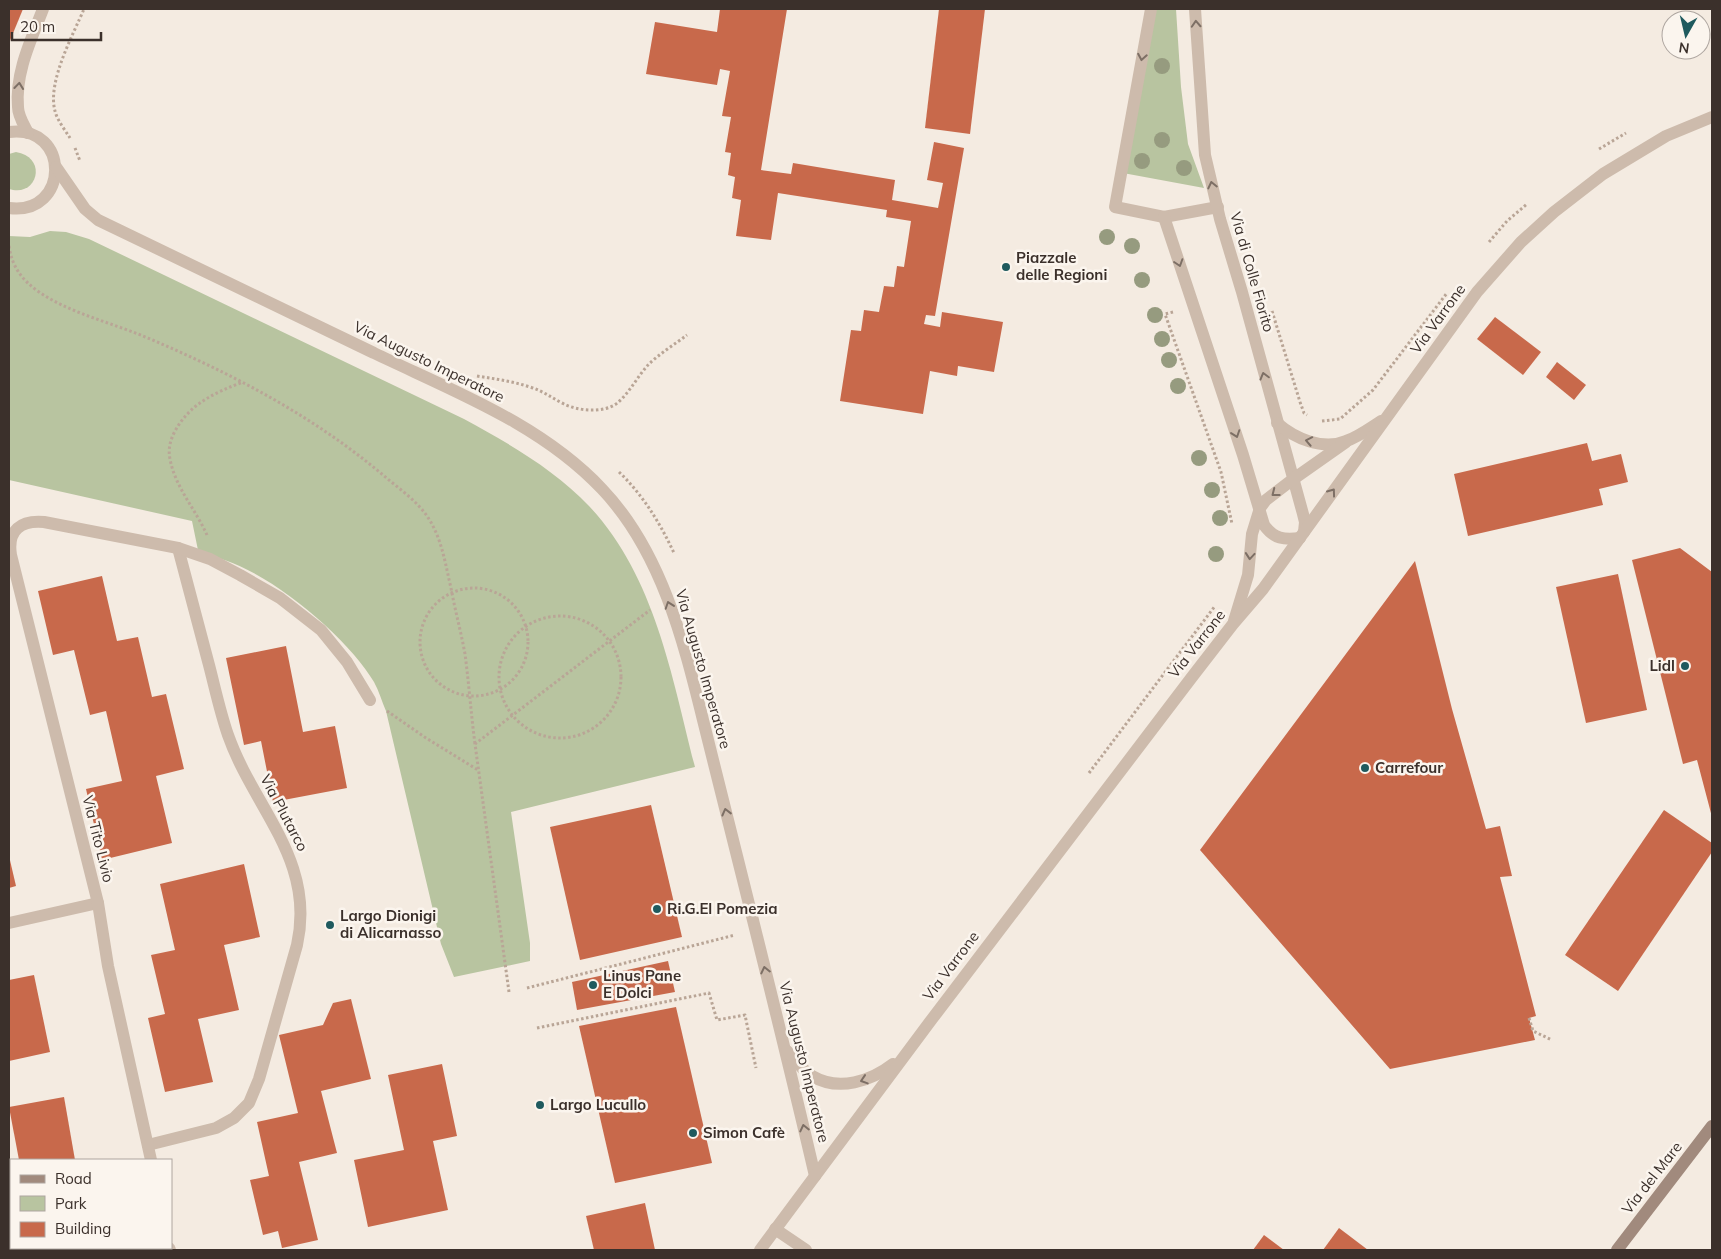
<svg xmlns="http://www.w3.org/2000/svg" width="1721" height="1259" font-family="Mulish,sans-serif">
<style>
.green{fill:#b8c4a0}
.building{fill:#c8694b}
.lines{fill:none;stroke-linecap:round;stroke-linejoin:round}
.path{stroke:#b9a596;stroke-width:3;stroke-dasharray:2.5 2.5;stroke-linecap:butt}
.service{stroke:#cdbbac;stroke-width:12}
.minor{stroke:#cdbbac;stroke-width:12}
.secondary{stroke:#a18a7d;stroke-width:12}
.tree{fill:#969b7f}
.oneway{stroke:#7d6f65}
.poi-dot{fill:#1f5a5e;stroke:#fbf5ee;stroke-width:2}
.labels{text-anchor:middle;stroke-width:5;stroke-linejoin:round;paint-order:stroke}
.poi-label{font-size:15px;font-weight:bold;fill:#3b302b;stroke:#fbf5ee;text-anchor:start}
.street-label{font-size:15px;fill:#3b302b;stroke:#fbf5ee}
</style>
<rect width="100%" height="100%" fill="#f4ebe1"/>
<g class="green">
<path d="M1155 9H1176L1181 87 1188 144 1204 188 1123 173Z"/>
<path d="M16 152C48 157 38 198 9 189V154Z"/>
<path d="M50 231 66 232 89 239 464 419C508 443 554 469 589 506 655 576 672 677 695 767L511 812 530 943V961L454 977 441 944 386 711C382 702 379 691 374 682 347 635 253 556 199 555L192 521 9 480V236L30 237Z"/>
</g>
<g class="building">
<path d="M9 9H23L9 43Z"/>
<path d="M720 9H787L761 170 791 174 793 163 895 180 892 200 938 208 943 183 927 180 934 142 964 148 935 316 926 315 924 324 940 327 942 312 1003 322 994 372 958 366 957 376 930 371 923 414 840 401 851 330 861 331 864 310 879 312 884 286 894 287 897 266 904 267 911 221 886 217 887 210 778 193 771 240 736 236 741 200 732 198 735 177 728 175 731 153 725 152 731 117 722 116 730 71 720 69 717 85 646 74 655 22 717 32Z"/>
<path d="M939 9H985L970 134 925 128Z"/>
<path d="M1495 317 1541 352 1523 375 1477 339Z"/>
<path d="M1557 362 1586 385 1574 400 1546 377Z"/>
<path d="M1587 443 1592 461 1621 454 1628 482 1599 489 1603 505 1468 536 1454 474Z"/>
<path d="M1680 548 1712 572V817L1697 760 1683 764 1632 560Z"/>
<path d="M1415 561 1452 709 1486 829 1500 826 1512 876 1500 877 1536 1016 1529 1018 1535 1040 1390 1069 1200 850Z"/>
<path d="M1618 574 1647 710 1586 723 1556 587Z"/>
<path d="M102 576 117 641 138 637 152 697 166 694 184 769 156 776 172 843 102 860 86 789 122 781 106 711 90 715 74 650 53 655 38 591Z"/>
<path d="M286 646 303 732 335 726 347 788 273 802 261 741 244 745 226 658Z"/>
<path d="M651 805 682 937 580 960 550 827Z"/>
<path d="M1664 810 1712 843V852L1618 991 1565 955Z"/>
<path d="M9 856 16 886 9 888Z"/>
<path d="M244 864 260 937 224 945 239 1010 198 1019 213 1082 165 1092 148 1018 165 1014 151 955 175 950 160 884Z"/>
<path d="M668 961 675 992 577 1010 572 982Z"/>
<path d="M34 975 50 1052 9 1061V980Z"/>
<path d="M351 999 371 1079 321 1091 337 1153 299 1162 318 1240 282 1248 278 1231 263 1235 250 1180 269 1176 257 1122 298 1113 279 1035 323 1025 333 1003Z"/>
<path d="M676 1007 712 1163 615 1183 579 1026Z"/>
<path d="M442 1064 457 1136 433 1141 448 1210 368 1227 354 1160 404 1150 388 1075Z"/>
<path d="M64 1097 75 1160H19L9 1107Z"/>
<path d="M645 1203 655 1250H594L586 1216Z"/>
<path d="M1339 1228 1368 1250H1323Z"/>
<path d="M1264 1235 1284 1250H1253Z"/>
<path d="M41 1248H102V1250H42Z"/>
</g>
<g class="lines">
<g class="path">
<path d="M70 138C65 130 57 120 55 111 47 82 73 35 84 9"/>
<path d="M75 148 80 161"/>
<path d="M1599 149 1626 133"/>
<path d="M1489 242 1507 221 1527 204"/>
<path d="M9 246C12 267 22 280 39 292 70 313 109 322 143 336 229 372 312 415 383 475 398 488 416 500 427 516 442 538 445 563 451 588 455 610 461 632 465 654 469 684 471 714 475 744"/>
<path d="M1272 311 1300 402 1304 413 1307 415"/>
<path d="M1173 312 1165 314 1221 472 1232 524"/>
<path d="M477 376C495 379 512 381 530 387 543 391 552 398 564 404 578 411 603 413 616 404 629 394 637 377 648 365 659 354 675 344 687 335"/>
<path d="M1322 421 1340 419 1373 390 1447 293"/>
<path d="M619 472C643 495 660 523 674 553"/>
<path d="M207 535C196 510 175 487 170 459 168 450 170 441 174 433 189 404 214 393 243 382"/>
<circle cx="474" cy="642" r="54"/>
<circle cx="560" cy="677" r="61"/>
<path d="M387 711 426 738 478 770"/>
<path d="M1089 773 1215 606"/>
<path d="M527 988 735 935"/>
<path d="M509 992 475 744 650 610"/>
<path d="M1529 1018 1533 1031 1552 1040"/>
<path d="M537 1028 709 993 717 1020 745 1015 756 1068"/>
</g>
<path class="service" d="M775 1229 806 1250"/>
<g class="minor">
<path d="M1151 9 1115 207 1164 217 1218 207"/>
<path d="M1195 9 1205 155 1220 219 1242 292 1303 514 1305 522 1304 532"/>
<path d="M9 132C71 124 70 216 9 208"/>
<path d="M28 133C24 125 18 116 18 107 15 73 31 40 43 9"/>
<path d="M56 167 85 209 98 220C190 265 282 309 374 353 453 391 541 424 602 489 661 551 683 639 703 720 714 764 725 808 736 852 763 960 790 1068 815 1176"/>
<path d="M1164 217 1243 455 1264 525C1274 539 1284 540 1300 538"/>
<path d="M1277 423C1294 438 1323 451 1346 441 1358 437 1370 428 1381 421"/>
<path d="M1234 621 1248 575 1252 534 1260 508 1266 500 1292 480 1346 442"/>
<path d="M9 923 98 903"/>
<path d="M787 1051C795 1060 802 1070 812 1076 839 1092 871 1081 893 1064"/>
<path d="M148 1145 216 1128 234 1118 249 1103 259 1079 297 945C316 860 254 809 228 735 220 712 215 688 209 665 199 626 188 587 178 548"/>
<path d="M151 1160 108 966 98 903 11 555C7 530 21 520 44 522L178 548 210 559 240 575 280 598 321 630 347 662 370 700"/>
<path d="M169 1248 170 1250"/>
<path d="M760 1250 932 1019 1192 677 1233 624 1263 589 1477 292 1521 242 1554 212 1603 174 1666 136 1712 117"/>
</g>
<path class="secondary" d="M1617 1250 1712 1126"/>
</g>
<g class="tree">
<circle cx="1162" cy="66" r="8"/>
<circle cx="1162" cy="140" r="8"/>
<circle cx="1142" cy="161" r="8"/>
<circle cx="1184" cy="168" r="8"/>
<circle cx="1107" cy="237" r="8"/>
<circle cx="1132" cy="246" r="8"/>
<circle cx="1142" cy="280" r="8"/>
<circle cx="1155" cy="315" r="8"/>
<circle cx="1162" cy="339" r="8"/>
<circle cx="1169" cy="360" r="8"/>
<circle cx="1178" cy="386" r="8"/>
<circle cx="1199" cy="458" r="8"/>
<circle cx="1212" cy="490" r="8"/>
<circle cx="1220" cy="518" r="8"/>
<circle cx="1216" cy="554" r="8"/>
</g>
<defs><path id="oneway-chevron" d="M-2-3.5L2.5 0L-2 3.5" fill="none" stroke-width="1.6" stroke-linecap="round" stroke-linejoin="round" transform="scale(1.25)"/></defs>
<g class="oneway">
<use href="#oneway-chevron" transform="translate(1196 24) rotate(-93)"/>
<use href="#oneway-chevron" transform="translate(1142 57) rotate(100)"/>
<use href="#oneway-chevron" transform="translate(19 86) rotate(-84)"/>
<use href="#oneway-chevron" transform="translate(1212 185) rotate(-103)"/>
<use href="#oneway-chevron" transform="translate(1179 263) rotate(72)"/>
<use href="#oneway-chevron" transform="translate(1264 376) rotate(-105)"/>
<use href="#oneway-chevron" transform="translate(1236 434) rotate(71)"/>
<use href="#oneway-chevron" transform="translate(1309 441) rotate(-169)"/>
<use href="#oneway-chevron" transform="translate(1332 492) rotate(-54)"/>
<use href="#oneway-chevron" transform="translate(1275 493) rotate(142)"/>
<use href="#oneway-chevron" transform="translate(1250 556) rotate(95)"/>
<use href="#oneway-chevron" transform="translate(669 605) rotate(-109)"/>
<use href="#oneway-chevron" transform="translate(726 812) rotate(-104)"/>
<use href="#oneway-chevron" transform="translate(765 970) rotate(-103)"/>
<use href="#oneway-chevron" transform="translate(864 1080) rotate(162)"/>
<use href="#oneway-chevron" transform="translate(804 1128) rotate(-103)"/>
</g>
<g class="poi-dot">
<circle cx="1006" cy="267" r="5"/>
<circle cx="1685" cy="666" r="5"/>
<circle cx="1365" cy="768" r="5"/>
<circle cx="657" cy="909" r="5"/>
<circle cx="330" cy="925" r="5"/>
<circle cx="593" cy="985" r="5"/>
<circle cx="540" cy="1105" r="5"/>
<circle cx="693" cy="1133" r="5"/>
</g>
<g class="labels">
<g class="poi-label">
<text x="1016" y="263">Piazzale<tspan x="1016" dy="17">delle Regioni</tspan></text>
<text x="1675" y="671" text-anchor="end">Lidl</text>
<text x="1375" y="773">Carrefour</text>
<text x="667" y="914">Ri.G.El Pomezia</text>
<text x="340" y="921">Largo Dionigi<tspan x="340" dy="17">di Alicarnasso</tspan></text>
<text x="603" y="981">Linus Pane<tspan x="603" dy="17">E Dolci</tspan></text>
<text x="550" y="1110">Largo Lucullo</text>
<text x="703" y="1138">Simon Cafè</text>
</g>
<g class="street-label">
<text transform="translate(1252 272) rotate(74)" y="5">Via di Colle Fiorito</text>
<text transform="translate(1438 319) rotate(-54)" y="5">Via Varrone</text>
<text transform="translate(429 362) rotate(26)" y="5">Via Augusto Imperatore</text>
<text transform="translate(1197 644) rotate(-52)" y="5">Via Varrone</text>
<text transform="translate(703 669) rotate(74)" y="5">Via Augusto Imperatore</text>
<text transform="translate(284 813) rotate(62)" y="5">Via Plutarco</text>
<text transform="translate(98 839) rotate(76)" y="5">Via Tito Livio</text>
<text transform="translate(951 966) rotate(-53)" y="5">Via Varrone</text>
<text transform="translate(804 1062) rotate(76)" y="5">Via Augusto Imperatore</text>
<text transform="translate(1652 1178) rotate(-52)" y="5">Via del Mare</text>
</g>
</g>
<rect width="1721" height="1259" fill="none" stroke="#3b302b" stroke-width="20"/>
<rect x="10" y="1159" width="162" height="90" fill="#fbf5ee" stroke="#aea6a0"/>
<rect x="20" y="1175" width="25" height="8" fill="#a18a7d" stroke="#aea6a0"/>
<text x="55" y="1184" font-size="15" fill="#3b302b">Road</text>
<rect x="20" y="1196" width="25" height="15" fill="#b8c4a0" stroke="#aea6a0"/>
<text x="55" y="1209" font-size="15" fill="#3b302b">Park</text>
<rect x="20" y="1222" width="25" height="15" fill="#c8694b" stroke="#aea6a0"/>
<text x="55" y="1234" font-size="15" fill="#3b302b">Building</text>
<g transform="translate(1686 35) rotate(188)"><circle r="24" fill="#fbf5ee" stroke="#aea6a0"/>
<path d="M0-4L9 19L0 12L-9 19Z" fill="#1f5a5e"/>
<text y="-8" font-size="14" font-weight="bold" text-anchor="middle" fill="#3b302b">N</text>
</g>
<path d="M12 32v8h89v-8" fill="none" stroke="#3b302b" stroke-width="2.5"/>
<text x="20" y="32" font-size="15" fill="#3b302b" stroke="#fbf5ee" stroke-width="4" paint-order="stroke">20 m</text>
</svg>
